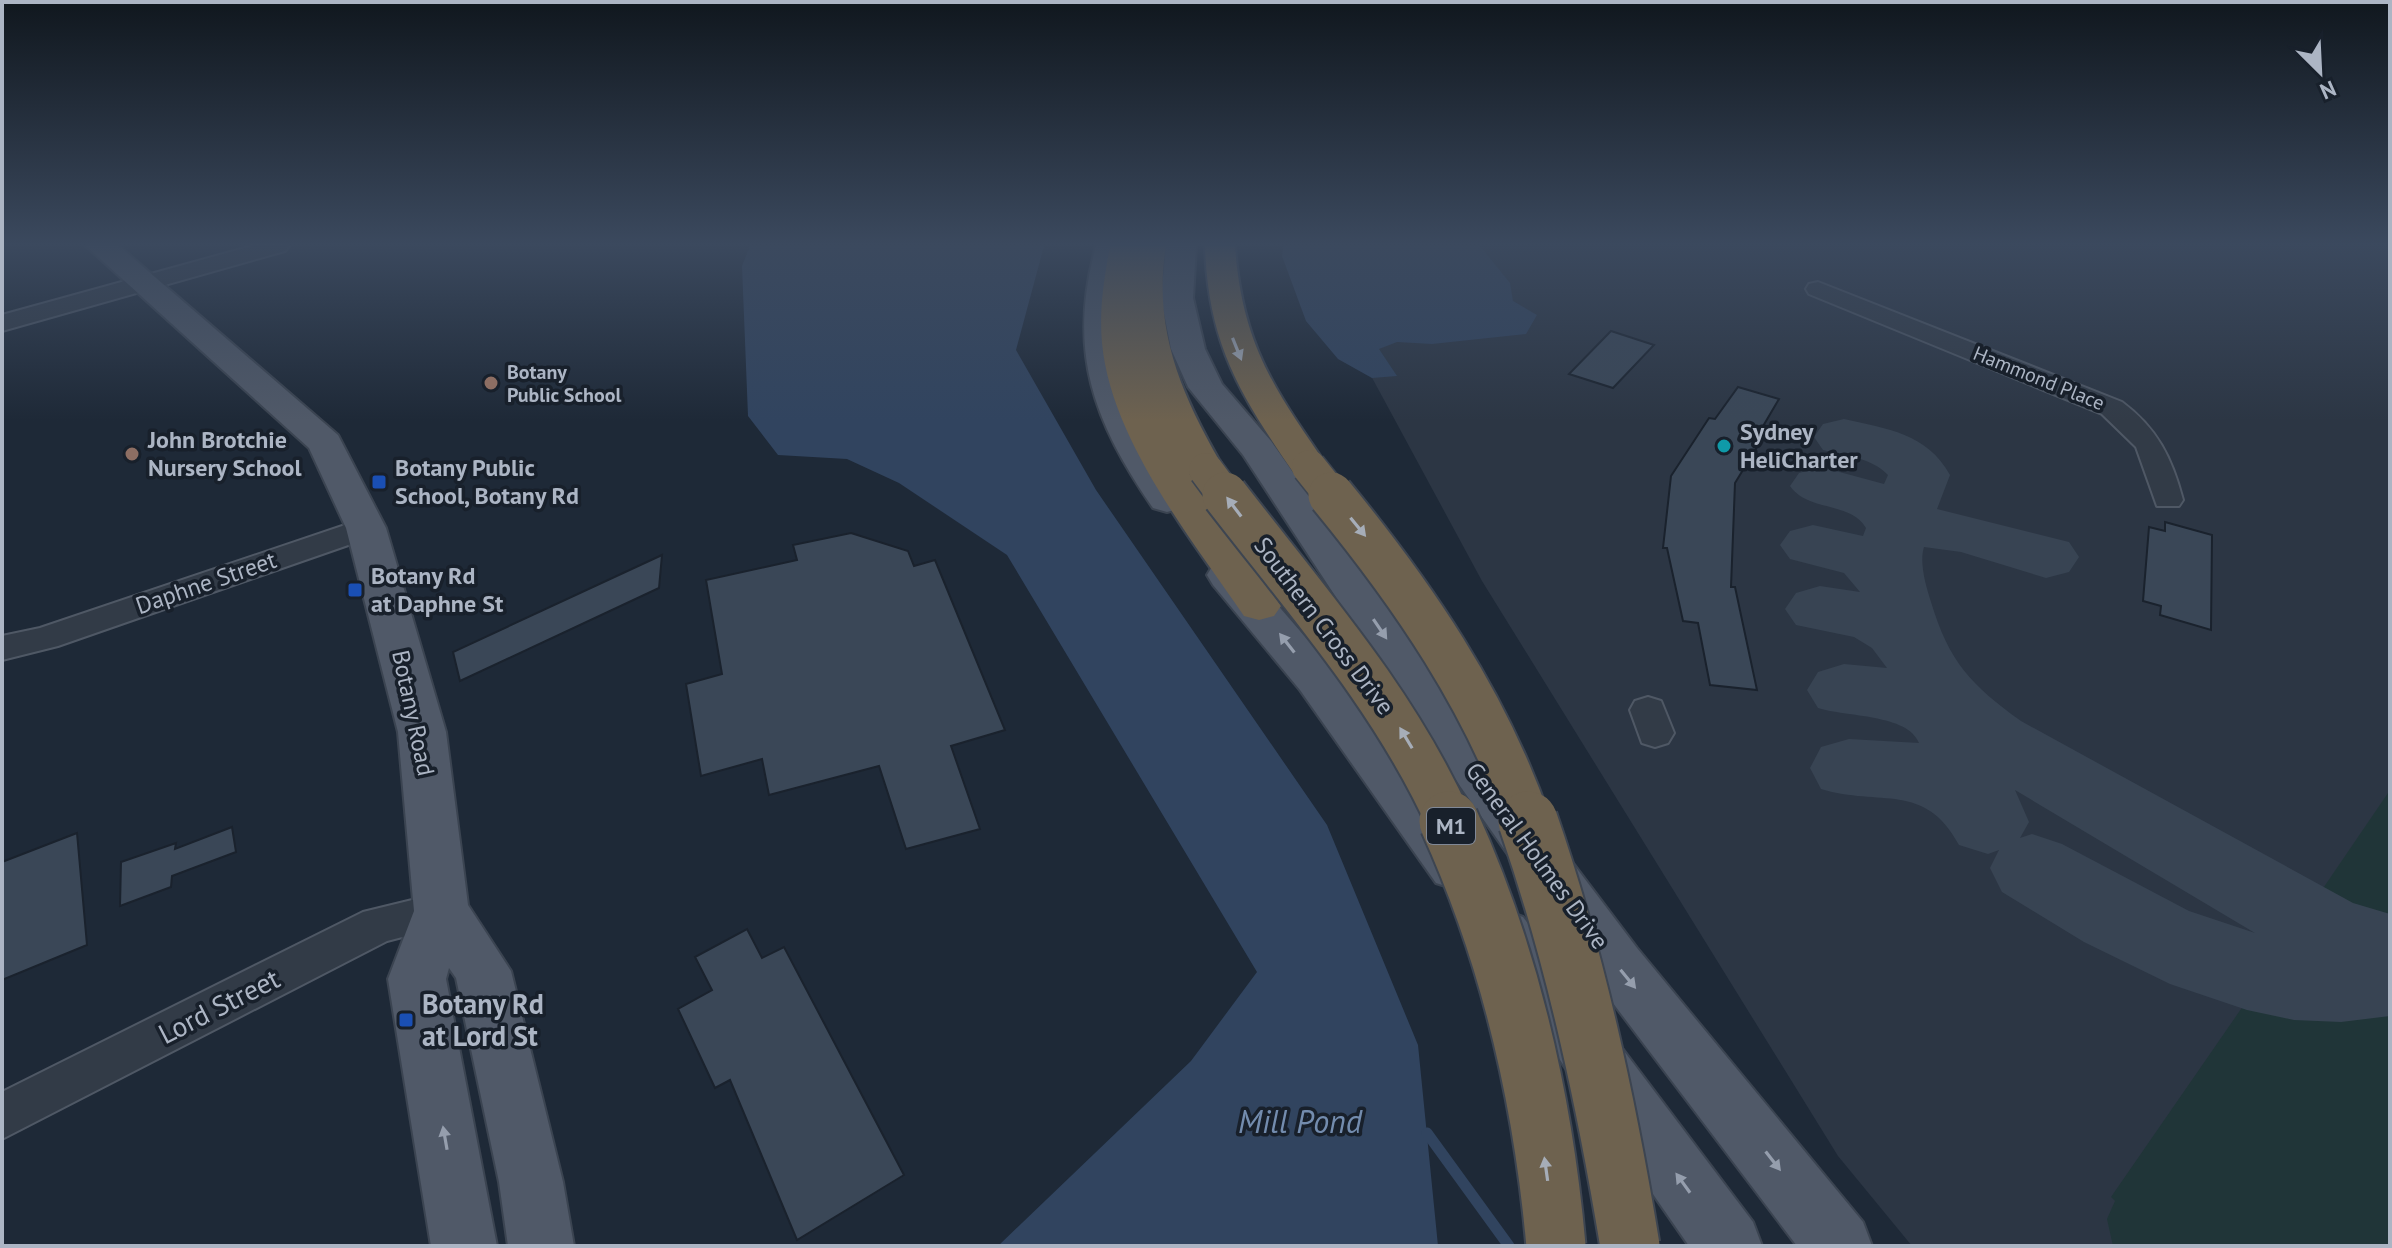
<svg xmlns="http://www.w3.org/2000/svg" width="2392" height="1248" font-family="'PT Sans',sans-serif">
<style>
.airport{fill:#2c3644}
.green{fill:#203538}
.water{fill:#31445f}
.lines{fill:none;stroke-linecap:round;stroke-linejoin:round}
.stream{stroke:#31445f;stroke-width:11}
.taxiway{fill:#384453;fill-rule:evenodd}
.building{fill:#3a4757;stroke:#1a222d;stroke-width:2}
.minor-casing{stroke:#4f5865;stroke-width:4}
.major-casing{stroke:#3b4451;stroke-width:4}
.highway-casing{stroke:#3d4551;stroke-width:4}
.minor{fill:#323b47;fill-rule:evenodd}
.major{fill:#505968;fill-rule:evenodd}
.highway{fill:#6e624f;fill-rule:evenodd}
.highway-bridge-far2-casing{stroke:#3d4551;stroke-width:37;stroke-linecap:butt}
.highway-bridge-far1-casing{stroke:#3d4551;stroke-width:49;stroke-linecap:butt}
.highway-bridge-casing{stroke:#3d4551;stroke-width:63;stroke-linecap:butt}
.highway-bridge-far2{stroke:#6e624f;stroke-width:34}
.highway-bridge-far1{stroke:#6e624f;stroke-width:45}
.highway-bridge{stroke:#6e624f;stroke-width:59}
.oneway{fill:#a6adb8}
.oneway2{fill:#959ead}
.education-dot{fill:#8d6e63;stroke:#18202b;stroke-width:3}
.culture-dot{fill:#0f9aa8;stroke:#18202b;stroke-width:3}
.transit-dot{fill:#1a4fb4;stroke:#18202b;stroke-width:3}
.labels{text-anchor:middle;stroke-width:7;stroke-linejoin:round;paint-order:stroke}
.far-poi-label{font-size:20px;font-weight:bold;fill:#acb5c4;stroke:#18202b;text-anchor:start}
.far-street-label{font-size:20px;fill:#acb5c4;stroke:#18202b}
.shield{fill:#18202b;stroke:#808896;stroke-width:2}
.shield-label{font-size:22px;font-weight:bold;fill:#acb5c4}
.poi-label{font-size:24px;font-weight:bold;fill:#acb5c4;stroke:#18202b;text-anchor:start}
.street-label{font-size:24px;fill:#acb5c4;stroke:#18202b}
.near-poi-label{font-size:28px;font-weight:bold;fill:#acb5c4;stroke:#18202b;text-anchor:start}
.near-street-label{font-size:28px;fill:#acb5c4;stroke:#18202b}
.near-water-label{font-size:32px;font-style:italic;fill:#738cae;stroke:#18202b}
</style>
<rect width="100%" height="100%" fill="#1e2937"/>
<path class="airport" d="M1315 246H2390V1246H1912L1838 1156 1482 581 1310 263Z"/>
<g class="green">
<path d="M2390 790V925L2313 903Z"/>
<path d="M2250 996 2324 1010H2390V1246H2113L2107 1219 2115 1201 2111 1197Z"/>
</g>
<g class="water">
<path d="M750 246H1044L1016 350 1096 490 1327 825 1418 1045 1438 1246H998L1191 1061 1257 972 1007 555 899 483 847 459 778 455 748 416 742 266Z"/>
<path d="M1283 246H1480L1510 283 1513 301 1537 315 1526 334 1432 344 1397 342 1379 349 1397 376 1372 378 1338 359 1306 321 1282 256Z"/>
</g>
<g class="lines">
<path class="stream" d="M1427 1133 1509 1246"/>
<path class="taxiway" d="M1844 419C1887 429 1927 433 1950 475L1937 509 2069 542 2079 557 2069 572 2046 578 1961 552 1924 547C1919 563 1926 586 1931 602 1949 662 1971 685 2021 721L2353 903 2390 914V1016L2341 1022 2294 1020 2247 1010 2170 984 2084 942 2002 892 1990 868 1999 850 1988 854 1959 845C1925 781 1880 807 1821 789L1810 768 1821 747 1849 739 1919 743C1908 714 1846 717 1818 708L1807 690 1818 672 1844 664 1887 668 1872 648 1854 637 1796 625 1785 609 1796 593 1820 586 1860 592 1844 573 1790 559 1780 545 1790 531 1813 525 1863 536 1866 528C1850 501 1808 512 1790 486L1799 473 1821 467 1884 484 1888 475C1872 458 1845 455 1823 450L1814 437 1823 424ZM2015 790 2255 933 2189 911 2062 844 2032 834 2020 838 2029 822Z"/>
</g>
<g class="building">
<path d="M1611 331 1654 345 1613 388 1569 374Z"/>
<path d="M1738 387 1779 399 1759 433 1765 434 1735 483 1731 587H1735L1757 690 1710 685 1698 623 1683 621 1667 548H1663L1671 476 1709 418 1715 419Z"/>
<path d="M2165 522 2212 535 2211 630 2160 615 2161 606 2143 601 2149 527 2165 531Z"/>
<path d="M851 533 908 551 914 566 935 560 1005 730 951 746 980 829 906 849 879 766 769 795 762 759 701 776 686 684 722 674 706 580 797 560 793 545Z"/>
<path d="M662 555 659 588 460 681 453 652Z"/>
<path d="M232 827 236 852 172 876 171 887 120 906 121 862 176 843 175 849Z"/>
<path d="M77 833 87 945 2 980V862Z"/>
<path d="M747 929 762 958 784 947 904 1175 797 1240 730 1080 715 1088 678 1009 712 990 695 957Z"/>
</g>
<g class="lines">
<defs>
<g id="minor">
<path d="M252 246H289L285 251 2 331V315Z"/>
<path d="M1818 282 2122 402C2157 428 2172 458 2183 500L2179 506H2157L2136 447 2102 414 1809 294 1806 289 1809 284Z"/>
<path d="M366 518 377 521 382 528 377 535 58 646 2 660V636L40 628Z"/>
<path d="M1648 697 1661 701 1674 733 1668 743 1655 747 1642 743 1630 710 1635 701Z"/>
<path d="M441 893 456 899 462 911 456 923 387 941 2 1139V1092L363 912Z"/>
</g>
<g id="major">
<path d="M86 246H119L338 435 386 528 446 732 468 905 511 971 563 1182 574 1246H508L499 1182 456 978 449 968 446 979 497 1246H431L388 979 414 911 398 732 346 528 309 448Z"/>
<path d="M1096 246H1126C1101 350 1129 414 1187 500L1181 508 1167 512 1153 508C1093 421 1067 351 1096 246Z"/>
<path d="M1166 246H1196L1193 298 1205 349 1222 384 1271 441 1485 747 1637 948 1863 1222 1872 1246H1797L1597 982 1451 773 1243 455 1188 387 1171 349 1161 298Z"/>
<path d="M1228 561 1243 565 1332 668 1474 853 1481 868 1474 883 1455 889 1436 883 1300 690 1213 585 1207 575 1213 565Z"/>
<path d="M1503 910 1523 917 1753 1222 1762 1246H1689L1483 949 1475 933 1483 917Z"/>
</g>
<g id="highway">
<path d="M1110 246H1166C1152 330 1183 399 1225 470L1220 478 1206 481 1192 478 1188 472 1281 606 1274 616 1259 620 1244 616C1191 538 1111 440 1102 343 1099 309 1104 279 1110 246Z"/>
<path d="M1205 246H1235C1242 344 1274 389 1328 467L1323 475 1309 478 1295 475C1241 396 1208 345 1205 246Z"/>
</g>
</defs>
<use href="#minor" class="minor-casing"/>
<use href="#major" class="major-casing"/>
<use href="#highway" class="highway-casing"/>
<use href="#minor" class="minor"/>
<use href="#major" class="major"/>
<use href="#highway" class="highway"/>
<defs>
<g id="highway-bridge-far2">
<path d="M1309 467 1333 497"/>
<path d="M1206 470 1226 497"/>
</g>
<g id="highway-bridge-far1">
<path d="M1225 495C1306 600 1395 700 1450 823"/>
<path d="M1331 495C1413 595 1485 700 1528 823"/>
</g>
<g id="highway-bridge">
<path d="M1449 821C1510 955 1543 1100 1556 1246"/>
<path d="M1528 821C1576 960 1606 1101 1630 1246"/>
</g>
</defs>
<use href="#highway-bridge-far2" class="highway-bridge-far2-casing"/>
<use href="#highway-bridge-far1" class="highway-bridge-far1-casing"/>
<use href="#highway-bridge" class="highway-bridge-casing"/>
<use href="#highway-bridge-far2" class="highway-bridge-far2"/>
<use href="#highway-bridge-far1" class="highway-bridge-far1"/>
<use href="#highway-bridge" class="highway-bridge"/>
</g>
<defs><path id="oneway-solid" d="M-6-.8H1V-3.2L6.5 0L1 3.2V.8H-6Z" transform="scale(2)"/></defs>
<g class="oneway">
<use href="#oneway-solid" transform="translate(1237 349) rotate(68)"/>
<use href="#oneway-solid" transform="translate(1234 507) rotate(-127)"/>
<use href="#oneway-solid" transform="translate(1358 527) rotate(51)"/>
<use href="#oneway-solid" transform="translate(1406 738) rotate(-121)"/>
<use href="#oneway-solid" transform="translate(1546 1169) rotate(-98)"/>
</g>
<g class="oneway2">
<use href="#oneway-solid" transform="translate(1380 629) rotate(56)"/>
<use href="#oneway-solid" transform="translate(1287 643) rotate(-128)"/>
<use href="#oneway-solid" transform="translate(1628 979) rotate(51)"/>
<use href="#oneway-solid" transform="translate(445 1138) rotate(-100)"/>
<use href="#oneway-solid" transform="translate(1773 1161) rotate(52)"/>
<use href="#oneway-solid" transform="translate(1683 1183) rotate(-126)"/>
</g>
<linearGradient id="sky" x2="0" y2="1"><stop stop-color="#10171e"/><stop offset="0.58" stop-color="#3b495e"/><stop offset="1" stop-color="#3b495e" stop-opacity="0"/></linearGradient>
<rect width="2392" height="421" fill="url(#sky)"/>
<g class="education-dot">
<circle cx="491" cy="383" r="8"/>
<circle cx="132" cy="454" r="8"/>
</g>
<circle class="culture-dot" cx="1724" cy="446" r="8"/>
<g class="transit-dot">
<rect x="371" y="474" width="16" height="16" rx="4"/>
<rect x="347" y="582" width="16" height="16" rx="4"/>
<rect x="398" y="1012" width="16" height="16" rx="4"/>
</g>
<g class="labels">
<g class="far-poi-label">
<text x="507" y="379">Botany<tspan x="507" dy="23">Public School</tspan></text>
</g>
<g class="far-street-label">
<text transform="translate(2039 378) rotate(22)" y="7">Hammond Place</text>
</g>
<rect class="shield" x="1427" y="808" width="48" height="36" rx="6"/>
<g class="shield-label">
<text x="1451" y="834">M1</text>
</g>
<g class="poi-label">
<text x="1740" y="440">Sydney<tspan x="1740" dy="28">HeliCharter</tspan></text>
<text x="148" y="448">John Brotchie<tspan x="148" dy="28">Nursery School</tspan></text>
<text x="395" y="476">Botany Public<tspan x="395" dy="28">School, Botany Rd</tspan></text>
<text x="371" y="584">Botany Rd<tspan x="371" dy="28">at Daphne St</tspan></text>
</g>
<g class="street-label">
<text transform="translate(206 583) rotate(-19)" y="8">Daphne Street</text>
<text transform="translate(1324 626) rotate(53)" y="8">Southern Cross Drive</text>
<text transform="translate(413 713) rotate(78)" y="8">Botany Road</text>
<text transform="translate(1537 856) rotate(54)" y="8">General Holmes Drive</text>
</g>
<g class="near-poi-label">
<text x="422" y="1014">Botany Rd<tspan x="422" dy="32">at Lord St</tspan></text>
</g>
<g class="near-street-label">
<text transform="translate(219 1006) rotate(-27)" y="10">Lord Street</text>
</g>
<g class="near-water-label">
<text x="1300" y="1133">Mill Pond</text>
</g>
</g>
<rect width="2392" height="1248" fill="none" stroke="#acb5c4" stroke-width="8"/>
<g transform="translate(2320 72) rotate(156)" stroke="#18202b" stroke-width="6" paint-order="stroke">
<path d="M0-6L14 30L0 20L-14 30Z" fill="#acb5c4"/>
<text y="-12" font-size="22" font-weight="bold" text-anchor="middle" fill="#acb5c4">N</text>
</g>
</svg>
